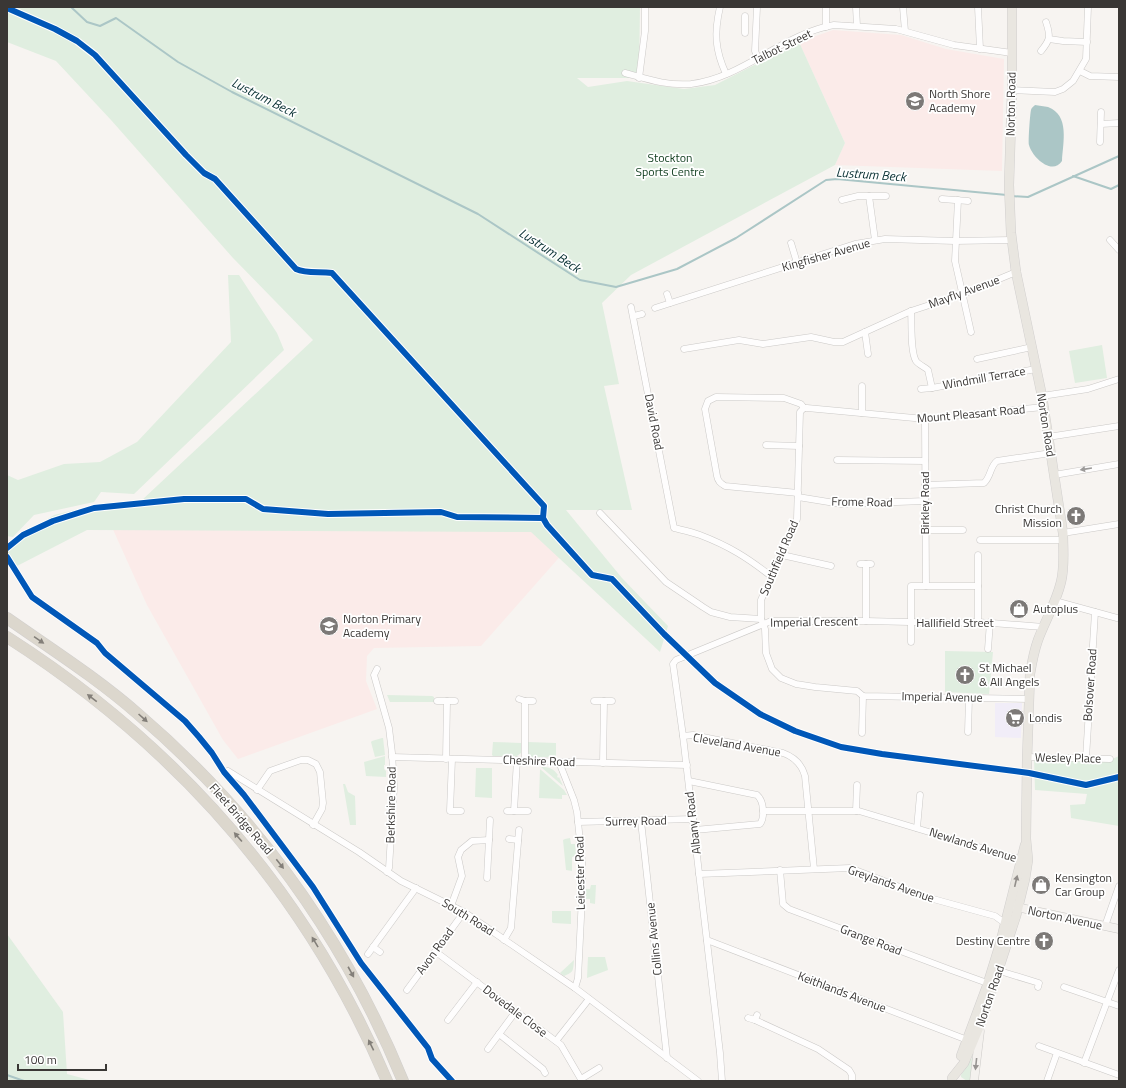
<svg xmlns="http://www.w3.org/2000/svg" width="1126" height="1088" font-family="'Titillium Web',sans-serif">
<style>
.commercial{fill:#f1edf8}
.education{fill:#fbebe9}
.green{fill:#e0eee0}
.water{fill:#abc6c6}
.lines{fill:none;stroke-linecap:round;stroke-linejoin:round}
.stream{stroke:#abc6c6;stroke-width:2}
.street-casing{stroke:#cbc9c7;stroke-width:7}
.secondary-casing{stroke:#cbc9c7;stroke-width:9}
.primary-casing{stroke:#d1cfce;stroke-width:10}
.highway-casing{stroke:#d1cfce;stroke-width:12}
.street{stroke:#fefdfd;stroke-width:6}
.secondary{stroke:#f4f1ee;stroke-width:8}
.primary{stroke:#e9e6e0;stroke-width:9}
.highway{stroke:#dcd7cd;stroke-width:11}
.cycleway-casing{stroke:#fff;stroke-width:8}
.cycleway{stroke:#0057b8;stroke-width:6}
.oneway{fill:#9c9a99}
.oneway2{fill:#837f79}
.oneway3{fill:#928e8a}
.oneway4{fill:#979492}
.labels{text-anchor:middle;stroke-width:3.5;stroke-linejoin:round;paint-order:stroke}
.street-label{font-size:12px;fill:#3a3735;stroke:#fff}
.poi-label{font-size:12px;fill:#3a3735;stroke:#fff;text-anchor:start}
.park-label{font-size:12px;fill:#144122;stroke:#fff}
.water-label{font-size:13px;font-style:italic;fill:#072f32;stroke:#fff}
</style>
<rect width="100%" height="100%" fill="#f7f4f1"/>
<path class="commercial" d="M995 703H1022L1021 738 995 737Z"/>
<g class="education">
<path d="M833 30 901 35 946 49 1004 59 1002 171 835 165 845 143 799 42Z"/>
<path d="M102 505 537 522 564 552 481 646 374 648 367 656 366 681 377 709 238 759 223 740 147 605Z"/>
</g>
<g class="green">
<path d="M7 7H640L639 78H577L588 87 627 81 684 89 715 85 799 42 845 143 835 165 631 275 602 303 619 384 604 386 632 510H566L622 578 668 626 660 652 531 532 87 530 17 566 7 554V545L54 515 103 503 142 500 313 340 233 258 111 120 56 61 7 42Z"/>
<path d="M228 275H239L277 333 284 350 134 494 101 492 94 502 34 515 13 537 7 536V475L18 480 64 464 100 462 137 442 231 342Z"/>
<path d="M1102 345 1107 378 1075 383 1069 351Z"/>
<path d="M945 651 993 652 989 694 945 692Z"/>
<path d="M387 695 432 696 434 697V702H390Z"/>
<path d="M382 738H383L385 755 375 757 371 742 372 741Z"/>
<path d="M493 742 521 743V753L517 756H493L492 755Z"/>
<path d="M528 742 556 743V757H532L528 754Z"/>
<path d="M385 756V765H384V769L386 771V777L366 776 364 762Z"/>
<path d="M1119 756V826L1071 818 1070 805 1085 804 1087 794 1035 790 1034 758 1110 760Z"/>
<path d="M541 767C549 767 553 768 558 775L557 776 558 778 559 777 563 786Z"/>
<path d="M476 768H492V798L475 797Z"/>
<path d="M540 769 564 790 567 795H562V799L539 798Z"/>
<path d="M343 784H345L348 792 355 796 356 825H350Z"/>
<path d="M570 838 571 844H575L576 856 572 857V871L566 870 563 840 565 839Z"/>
<path d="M591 885H596L595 904 590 903V899H586V889H590Z"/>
<path d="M552 911H571V924L553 923 552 922Z"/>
<path d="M7 934 63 1012 67 1074 93 1081H7Z"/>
<path d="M588 957H605L608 970 587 978Z"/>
<path d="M574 960C573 971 574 972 564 976L560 973Z"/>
<path d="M973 1058 971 1080 967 1081 961 1077V1075L971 1059Z"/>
</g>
<path class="water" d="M1035 105C1039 106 1044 106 1048 107 1070 115 1063 143 1062 161 1052 176 1032 157 1029 145 1028 142 1030 114 1031 110 1032 107 1033 107 1035 105Z"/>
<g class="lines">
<g class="stream">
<path d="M71 7 87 22 100 26 116 18 178 62 232 92 478 214 580 280 616 287 677 269 736 238 826 180 837 179 1007 195"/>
<path d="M1073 176 1111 189 1119 185"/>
<path d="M1011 196 1028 197 1119 156"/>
<path d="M7 1075 24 1081"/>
</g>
<defs>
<g id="street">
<path d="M720 7C714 33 715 50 726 74"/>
<path d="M757 7 755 51 758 58"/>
<path d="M826 7V27"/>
<path d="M856 7 857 26"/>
<path d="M903 7 905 31"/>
<path d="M978 7 980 49"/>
<path d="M745 33V16"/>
<path d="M1049 39 1063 41 1087 42"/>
<path d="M1041 51C1050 40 1051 37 1046 22"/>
<path d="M1080 71 1090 76 1119 77"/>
<path d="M625 73C647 79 667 86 691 84 743 78 782 34 834 25L896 29 954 45 1012 53"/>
<path d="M639 78 645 31V7"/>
<path d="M1012 90 1055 92 1063 89 1073 81 1086 59 1088 7"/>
<path d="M1101 124 1119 123"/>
<path d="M1100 142 1101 112"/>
<path d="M869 196 875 240"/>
<path d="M942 199 968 201"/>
<path d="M842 200 858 196H886"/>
<path d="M958 200 955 261 971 332"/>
<path d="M1110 240 1119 250"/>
<path d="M791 243 797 263"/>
<path d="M667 294 670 303"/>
<path d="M631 307 674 528C682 530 692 532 700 535 729 546 748 558 772 577"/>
<path d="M655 308 855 244 885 239 955 241 1011 240"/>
<path d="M911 311C912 323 910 351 916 361 919 365 925 367 928 370L932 388"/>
<path d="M634 316 642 314"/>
<path d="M865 332 868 354"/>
<path d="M684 349 739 340 763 344 811 337 834 342H843L911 311 963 294 1016 272"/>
<path d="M977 359 1032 347"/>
<path d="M862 386V413"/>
<path d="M921 389 932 388 1036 369"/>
<path d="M1042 396 1088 389 1119 379"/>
<path d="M804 408 800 412 797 519 761 600V619L765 629 766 653 772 669 781 678 796 684 815 687 857 691 863 696 1029 699"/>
<path d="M804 408H807L925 419 1043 407"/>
<path d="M925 419 926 586"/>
<path d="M1048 437 1119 426"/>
<path d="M766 445 799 446"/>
<path d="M837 460 925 461"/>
<path d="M1054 475 1119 464"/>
<path d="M925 485 984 483C991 477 990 466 997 461L1051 453"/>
<path d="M798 493 725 486C720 483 718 481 717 476L705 409 708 401 716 397 784 398 801 404 804 408"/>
<path d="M798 497 841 504 925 501"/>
<path d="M600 513 666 582 703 607 711 612 730 617 761 619"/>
<path d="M925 530H963"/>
<path d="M1063 533 1119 524"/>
<path d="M980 540H1063"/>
<path d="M782 555 831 566"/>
<path d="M978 555V622"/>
<path d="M860 564H871"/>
<path d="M1055 601 1117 618"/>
<path d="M866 621V564"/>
<path d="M911 642V586H978"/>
<path d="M988 649 990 622"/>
<path d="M377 669 374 675 389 728 392 753 394 787 389 868 387 872"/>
<path d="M519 699 525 701H533"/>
<path d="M437 701H455"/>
<path d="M594 701H612"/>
<path d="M1027 720H1055"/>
<path d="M968 732 969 698"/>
<path d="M862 733 863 696"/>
<path d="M683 736 693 735 783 753C794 757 802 765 805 776L814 869"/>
<path d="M392 757 687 765"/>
<path d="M1027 757 1110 759"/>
<path d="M1086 758 1095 612"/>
<path d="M446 759 447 701"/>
<path d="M452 759 450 811H461"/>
<path d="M525 761V701"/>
<path d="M559 762 574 800 577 812 582 861V897L578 978 575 988"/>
<path d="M603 763 604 701"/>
<path d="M228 771 359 852 401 881 464 912 575 988 698 1081"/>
<path d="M689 781 757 795C764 801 765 817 760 824L695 830"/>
<path d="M257 790 270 771 301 760H308L316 764 320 772 323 803 322 809 313 825"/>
<path d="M507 811H528"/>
<path d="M514 811 517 760"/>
<path d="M763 811H859L1012 857 1024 860"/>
<path d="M856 811 857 785"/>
<path d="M641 821 667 1058"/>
<path d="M578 822 693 819"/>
<path d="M917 828 920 795"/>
<path d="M509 839 518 840"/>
<path d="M780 870 783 904 789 909 951 970 990 984"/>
<path d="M699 874 850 868 926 897 995 916 1006 924"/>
<path d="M487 878 490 820"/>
<path d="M451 906 462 876 458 857 461 850 472 841 489 840"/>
<path d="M1105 926 1119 886"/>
<path d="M504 940 511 928 519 830"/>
<path d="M707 940 970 1041"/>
<path d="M373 947 380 952"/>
<path d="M436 952 561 1045 582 1081"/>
<path d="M368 954 416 888"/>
<path d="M998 972H1003L1039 983 1038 987"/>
<path d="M1064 987 1119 1006"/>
<path d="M407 990 464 912"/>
<path d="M748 1018 755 1020 757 1015"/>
<path d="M448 1020 477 982"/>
<path d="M755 1020 818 1049 849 1070 852 1075V1081"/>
<path d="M499 1034 543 1069 545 1073"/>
<path d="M556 1041 589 999"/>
<path d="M1039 1046 1119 1075"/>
<path d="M488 1049 516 1011"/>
<path d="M1084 1063 1119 970"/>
<path d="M581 1079 599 1068"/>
<path d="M722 1081 720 1053 683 736 673 664 676 660 771 621H866L952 623 978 622 1044 627"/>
<path d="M1047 1081 1057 1053"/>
</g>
<g id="secondary">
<path d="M1012 906 1119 929"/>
<path d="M974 1081 980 1031"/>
</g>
<g id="primary">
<path d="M961 1056 987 986 1000 944 1025 845"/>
<path d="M952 1078 964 1063 982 1020 1016 916 1025 879 1028 860 1026 839 1027 760 1030 674C1032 662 1034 651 1038 640 1045 621 1056 603 1061 582 1065 566 1063 550 1063 533L1042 396 1016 272 1011 233 1009 185 1012 90V7"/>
</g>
<g id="highway">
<path d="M7 618C51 649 97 678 138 714 256 815 344 937 403 1081"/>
<path d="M7 637C179 747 307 893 387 1081"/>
</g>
</defs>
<use href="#street" class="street-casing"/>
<use href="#secondary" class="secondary-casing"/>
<use href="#primary" class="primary-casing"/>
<use href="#highway" class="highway-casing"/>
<use href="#street" class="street"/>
<use href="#secondary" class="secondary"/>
<use href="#primary" class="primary"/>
<use href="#highway" class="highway"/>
<defs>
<g id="cycleway">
<path d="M7 8 55 29 77 41 95 55 186 155 204 173 215 179 296 269C307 274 320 271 332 273L544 506 543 518 547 525 592 575 612 579 664 634 715 683 760 714 795 731 841 747 882 754 1029 773 1086 785 1119 777"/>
<path d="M7 548 23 535 53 521 94 508 184 499H246L263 509 328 514 441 512 457 517 543 518"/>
<path d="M7 557 32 597 97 643 105 653 185 721 199 737 212 753 224 772 244 795 313 887 361 963 428 1048 432 1059 452 1081"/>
</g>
</defs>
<use href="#cycleway" class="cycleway-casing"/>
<use href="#cycleway" class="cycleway"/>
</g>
<defs><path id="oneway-solid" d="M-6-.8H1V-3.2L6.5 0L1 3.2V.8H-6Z"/></defs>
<use class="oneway" href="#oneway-solid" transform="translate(1086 469) rotate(171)"/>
<g class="oneway2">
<use href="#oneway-solid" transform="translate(39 640) rotate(34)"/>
<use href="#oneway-solid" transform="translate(92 698) rotate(-143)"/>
<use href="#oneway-solid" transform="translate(143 718) rotate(42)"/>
<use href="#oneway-solid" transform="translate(238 837) rotate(-131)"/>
<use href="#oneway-solid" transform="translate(280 864) rotate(52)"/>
<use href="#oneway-solid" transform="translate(315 942) rotate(-121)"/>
<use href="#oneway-solid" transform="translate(351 972) rotate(61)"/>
<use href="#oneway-solid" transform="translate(371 1045) rotate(-116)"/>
</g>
<use class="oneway3" href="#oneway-solid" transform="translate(1016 881) rotate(-77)"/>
<use class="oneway4" href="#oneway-solid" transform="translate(976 1064) rotate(96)"/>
<defs>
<symbol id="school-disc" viewBox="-11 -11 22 22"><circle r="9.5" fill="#7c7977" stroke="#fff"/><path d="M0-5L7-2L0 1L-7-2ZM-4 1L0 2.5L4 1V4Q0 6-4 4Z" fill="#fff"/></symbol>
<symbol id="church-disc" viewBox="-11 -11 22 22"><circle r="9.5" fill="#7c7977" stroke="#fff"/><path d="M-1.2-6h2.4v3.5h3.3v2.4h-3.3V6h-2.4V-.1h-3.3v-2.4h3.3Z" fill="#fff"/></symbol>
<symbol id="shop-disc" viewBox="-11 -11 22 22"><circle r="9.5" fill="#7c7977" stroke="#fff"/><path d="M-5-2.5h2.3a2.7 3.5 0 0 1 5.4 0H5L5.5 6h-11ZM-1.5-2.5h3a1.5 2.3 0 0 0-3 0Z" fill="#fff"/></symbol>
<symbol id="supermarket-disc" viewBox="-11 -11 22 22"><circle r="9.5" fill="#7c7977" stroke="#fff"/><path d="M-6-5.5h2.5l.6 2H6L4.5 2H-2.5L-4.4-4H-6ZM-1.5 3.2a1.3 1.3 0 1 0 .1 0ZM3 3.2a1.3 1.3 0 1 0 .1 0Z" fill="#fff"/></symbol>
</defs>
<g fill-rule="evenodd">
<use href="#school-disc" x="904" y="90" width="22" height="22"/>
<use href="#church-disc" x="1065" y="505" width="22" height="22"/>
<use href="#shop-disc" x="1008" y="598" width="22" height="22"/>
<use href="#school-disc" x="318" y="615" width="22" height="22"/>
<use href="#church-disc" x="954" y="664" width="22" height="22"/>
<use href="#supermarket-disc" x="1004" y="707" width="22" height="22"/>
<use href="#shop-disc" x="1030" y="874" width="22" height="22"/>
<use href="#church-disc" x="1033" y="930" width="22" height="22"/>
</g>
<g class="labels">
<g class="street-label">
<text transform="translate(782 47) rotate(-26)" y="4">Talbot Street</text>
<text transform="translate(1011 104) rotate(-89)" y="4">Norton Road</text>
<text transform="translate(826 255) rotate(-16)" y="4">Kingfisher Avenue</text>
<text transform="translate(964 292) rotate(-20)" y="4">Mayfly Avenue</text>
<text transform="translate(984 378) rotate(-10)" y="4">Windmill Terrace</text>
<text transform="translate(971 414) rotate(-5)" y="4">Mount Pleasant Road</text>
<text transform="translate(654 422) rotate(79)" y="4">David Road</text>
<text transform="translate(1046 425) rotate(81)" y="4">Norton Road</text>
<text transform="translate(862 502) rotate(1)" y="4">Frome Road</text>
<text transform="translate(925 503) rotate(-90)" y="4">Birkley Road</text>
<text transform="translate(779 558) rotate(-67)" y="4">Southfield Road</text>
<text transform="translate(814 622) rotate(-1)" y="4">Imperial Crescent</text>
<text x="955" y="627">Hallifield Street</text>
<text transform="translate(1090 685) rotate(-86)" y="4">Bolsover Road</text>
<text transform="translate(942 697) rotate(1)" y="4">Imperial Avenue</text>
<text transform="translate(737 745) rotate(10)" y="4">Cleveland Avenue</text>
<text transform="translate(1068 758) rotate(1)" y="4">Wesley Place</text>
<text transform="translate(539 761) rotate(2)" y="4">Cheshire Road</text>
<text transform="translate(391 805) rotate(-89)" y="4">Berkshire Road</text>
<text transform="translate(241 819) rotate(49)" y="4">Fleet Bridge Road</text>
<text transform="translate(636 821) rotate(-1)" y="4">Surrey Road</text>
<text transform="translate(693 823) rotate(-97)" y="4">Albany Road</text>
<text transform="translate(973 845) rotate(17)" y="4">Newlands Avenue</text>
<text transform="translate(580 873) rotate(-91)" y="4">Leicester Road</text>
<text transform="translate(891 884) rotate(19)" y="4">Greylands Avenue</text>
<text transform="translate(468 917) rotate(32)" y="4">South Road</text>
<text transform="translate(1065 918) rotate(12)" y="4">Norton Avenue</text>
<text transform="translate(654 939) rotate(-96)" y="4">Collins Avenue</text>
<text transform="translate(871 940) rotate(21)" y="4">Grange Road</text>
<text transform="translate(435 951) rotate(-54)" y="4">Avon Road</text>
<text transform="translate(842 992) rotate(21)" y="4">Keithlands Avenue</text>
<text transform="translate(990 996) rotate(-71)" y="4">Norton Road</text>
<text transform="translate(515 1011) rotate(37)" y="4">Dovedale Close</text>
</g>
<g class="poi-label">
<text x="929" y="98">North Shore<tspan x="929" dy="14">Academy</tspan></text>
<text x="1062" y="513" text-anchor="end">Christ Church<tspan x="1062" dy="14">Mission</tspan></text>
<text x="1033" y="613">Autoplus</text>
<text x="343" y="623">Norton Primary<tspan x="343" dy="14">Academy</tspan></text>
<text x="979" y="672">St Michael<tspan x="979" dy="14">&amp; All Angels</tspan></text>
<text x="1029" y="722">Londis</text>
<text x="1055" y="882">Kensington<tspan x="1055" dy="14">Car Group</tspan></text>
<text x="1030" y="945" text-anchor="end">Destiny Centre</text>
</g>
<g class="park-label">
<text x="670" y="162">Stockton<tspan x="670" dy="14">Sports Centre</tspan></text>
</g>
<g class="water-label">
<text transform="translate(264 97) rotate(27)" y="5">Lustrum Beck</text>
<text transform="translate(871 174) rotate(4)" y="5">Lustrum Beck</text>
<text transform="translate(550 250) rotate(33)" y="5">Lustrum Beck</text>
</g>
</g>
<rect width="1126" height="1088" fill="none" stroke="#3a3735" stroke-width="16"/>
<path d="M18 1064v6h88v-6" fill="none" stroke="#3a3735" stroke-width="2"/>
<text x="24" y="1064" font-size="12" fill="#3a3735" stroke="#ffffff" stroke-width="3" paint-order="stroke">100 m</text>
</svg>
